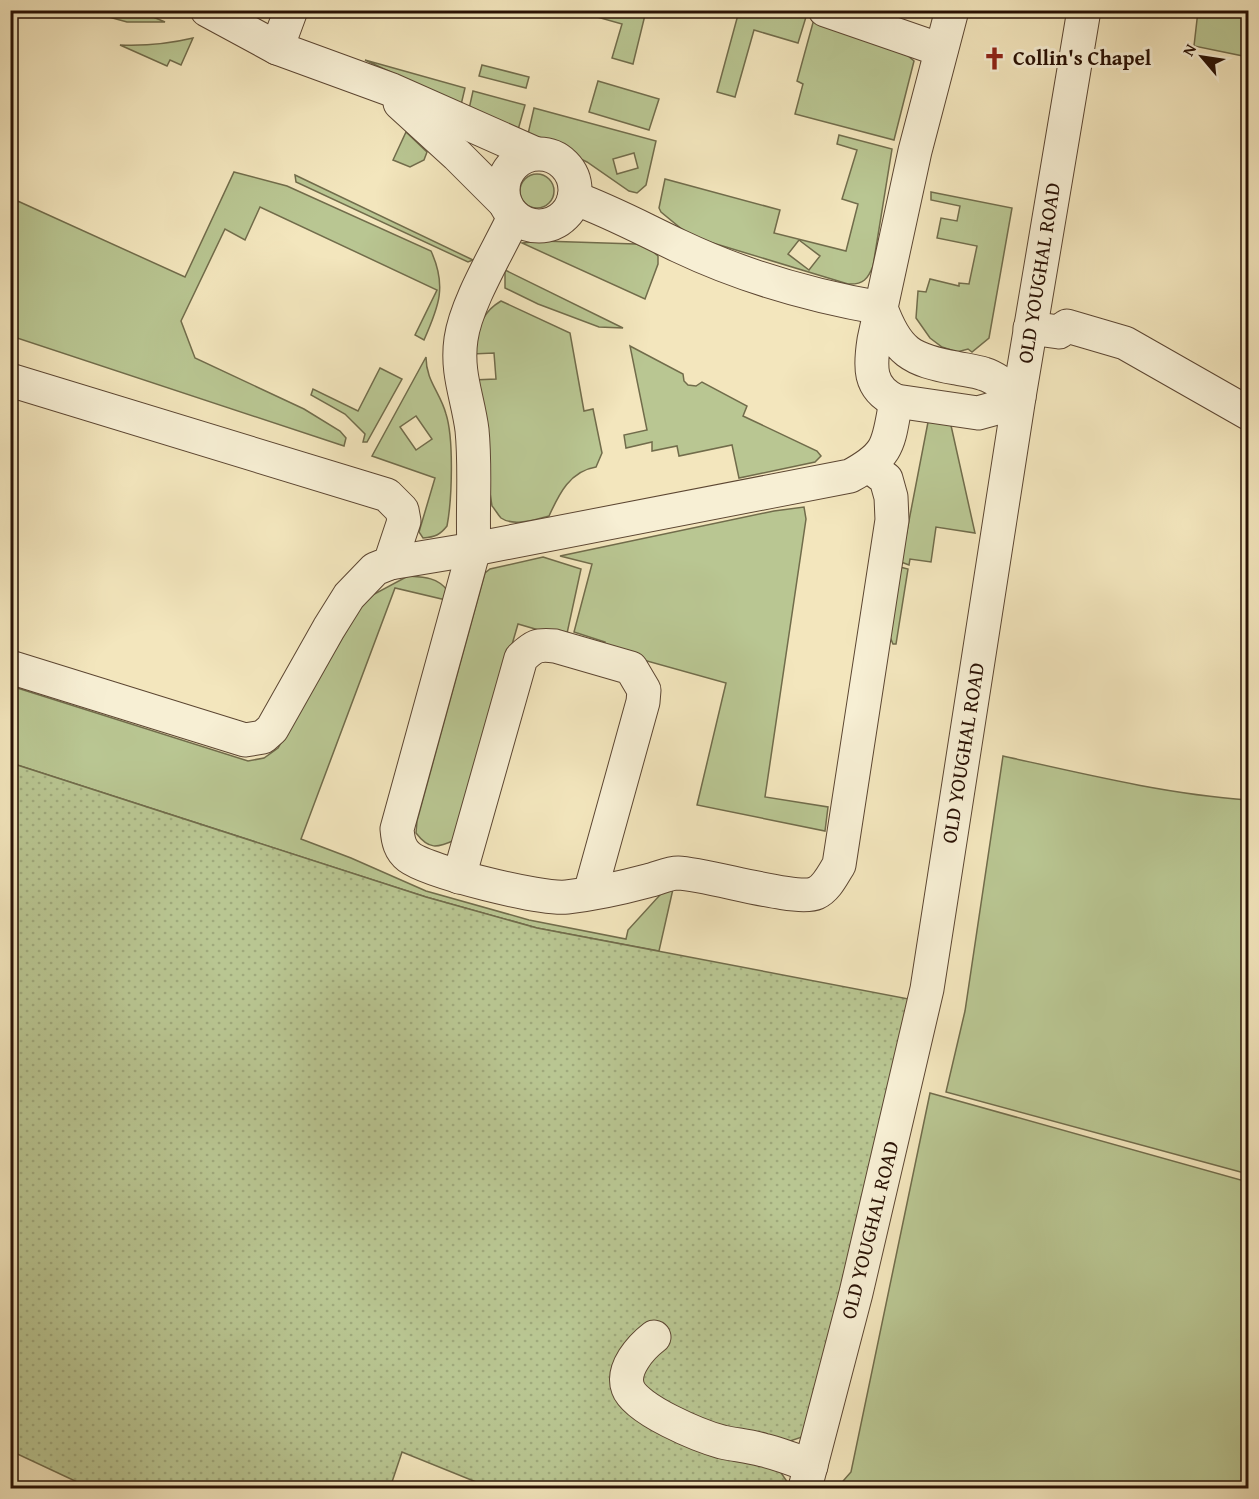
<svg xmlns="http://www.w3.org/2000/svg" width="1259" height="1499" font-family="'Gentium Book Plus',serif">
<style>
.green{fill:#b9c692;stroke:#716c4b;stroke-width:1.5;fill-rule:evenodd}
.park{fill:url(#park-dots);stroke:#716c4b;stroke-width:1.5}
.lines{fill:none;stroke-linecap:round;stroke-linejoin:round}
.minor-casing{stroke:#5c4632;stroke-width:35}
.minor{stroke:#f7efd4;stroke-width:33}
.labels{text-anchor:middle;stroke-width:6;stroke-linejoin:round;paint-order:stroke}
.poi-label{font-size:21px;font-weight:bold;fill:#291104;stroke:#f7efd4;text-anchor:start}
.street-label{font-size:21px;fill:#291104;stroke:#f7efd4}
</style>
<defs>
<pattern id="park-dots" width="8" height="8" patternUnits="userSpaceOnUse" patternTransform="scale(1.5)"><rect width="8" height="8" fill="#b9c692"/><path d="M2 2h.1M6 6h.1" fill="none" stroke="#9fa97c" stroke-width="1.8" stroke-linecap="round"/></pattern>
</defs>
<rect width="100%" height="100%" fill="#f3e6bd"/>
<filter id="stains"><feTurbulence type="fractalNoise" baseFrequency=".00333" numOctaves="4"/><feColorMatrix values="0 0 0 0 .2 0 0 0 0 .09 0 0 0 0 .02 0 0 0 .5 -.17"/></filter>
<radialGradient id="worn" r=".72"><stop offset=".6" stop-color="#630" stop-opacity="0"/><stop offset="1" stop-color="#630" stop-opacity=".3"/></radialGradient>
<g class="green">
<path d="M87 11H139L165 22H127Z"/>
<path d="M591 11H646L633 64 612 58 622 24 590 15Z"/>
<path d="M739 11H789L806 17 798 43 754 30 735 97 717 92Z"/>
<path d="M1198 11H1248V57L1194 46Z"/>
<path d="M814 19 907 55 914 61 894 140 795 114 803 84 797 81Z"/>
<path d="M193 38 181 65 170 60 167 66 120 45C145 46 168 44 193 38Z"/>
<path d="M365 60 465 88 461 105Z"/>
<path d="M482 65 529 77 526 88 479 76Z"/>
<path d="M598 81 659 99 649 130 589 112Z"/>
<path d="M473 91 525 105 518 130 469 109Z"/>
<path d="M534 108 656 141 646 185 637 193 629 191 587 162 528 134ZM634 153 638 168 617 174 613 159Z"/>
<path d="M406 132 427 152 424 160 410 167 393 160Z"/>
<path d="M839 135 892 149 873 266C868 279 863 285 848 284L703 240 689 235 661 212 659 208 665 179 780 210 774 233 846 251 858 204 842 199 857 150 837 144ZM799 240 820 256 809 270 788 254Z"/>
<path d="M234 172 287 186 431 251C447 286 439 306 424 340L415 335 437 290 260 207 245 240 225 229 181 321 195 358 304 409 340 431 346 438 344 446 11 336V198L185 277Z"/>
<circle cx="537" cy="191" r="17"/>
<path d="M295 175 473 260 468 262 296 182Z"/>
<path d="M931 192 1012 208 989 338 972 352 968 349 957 352 942 347 930 338 916 318 918 291 926 292 930 279 959 286V283L969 284 977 246 937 238 941 218 957 221 960 206 931 200Z"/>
<path d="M542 241 636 244 648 247 658 256V264L645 299 522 243Z"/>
<path d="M505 270 623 328 599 327 538 304 505 288Z"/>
<path d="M501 301 570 333 584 411 593 409 602 453 596 467C570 471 559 494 549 516 536 519 514 527 501 518 498 515 495 509 492 506L473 380 496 379 494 353 472 354C479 330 479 314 501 301Z"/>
<path d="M630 346 683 374 684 381 688 385 696 386 702 382 747 406 743 416 817 451 821 456 815 462 739 478 732 445 679 456 677 446 652 451V442L626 448 624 435 647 430Z"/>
<path d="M426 357C426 381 440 392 446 414 454 439 452 500 447 526 440 535 435 537 423 538L419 532 435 478 372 456ZM416 416 432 439 416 450 400 427Z"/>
<path d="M380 368 402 379 367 442H363L365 434 345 414 311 395 313 389 358 411Z"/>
<path d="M929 417 950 421 975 533 936 527 931 562 910 559 909 565 901 562Z"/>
<path d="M804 507 806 519 765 797 828 807 825 831 697 805 726 683 604 649 605 642 574 632 592 564 560 556 774 511Z"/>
<path d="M543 557 581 569 566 638 518 624 455 840C437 848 429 850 416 833L417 821 485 573 490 569Z"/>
<path d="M900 567 908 569 896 644H893L890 637Z"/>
<path d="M408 576C423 577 437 577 447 590L446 600 395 588 301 839 351 858 426 891 529 920 626 939 628 930 669 885 673 889 659 951 537 928 426 897 11 763V686L248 761 264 758 278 748 365 599Z"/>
<path d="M1003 756C1084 774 1166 794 1248 800V1174L946 1092 965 1011Z"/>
<path d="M930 1093 1248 1182V1488H837L851 1472Z"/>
</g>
<path class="park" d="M11 763 426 897 537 928 914 1000 805 1436 778 1445 773 1461 790 1486 789 1488H491L402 1452 390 1488H90L11 1451Z"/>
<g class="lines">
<defs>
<g id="minor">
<path d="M207 10 277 48 392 90 534 153"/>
<path d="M825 10 941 50"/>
<path d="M277 48 291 10"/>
<path d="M400 103 457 155 505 203"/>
<circle cx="539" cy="190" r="36"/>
<path d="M574 198C612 212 643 229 679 246 742 276 812 296 881 308"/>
<path d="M514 217C498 251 466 303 461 339 456 373 468 398 472 430 476 470 472 509 474 549L397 829C398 841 400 850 409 857 429 872 541 900 567 897 593 894 621 888 647 881 657 879 668 873 678 873 708 874 796 902 816 893 827 888 833 874 839 865L892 520 891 497 886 479 869 466"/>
<path d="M881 308C897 352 911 360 956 368 965 370 975 371 984 374 997 378 1008 388 1019 397L1000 407 978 413 896 401C868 388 870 366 874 340L915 151 952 10"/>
<path d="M1030 328 1059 332 1067 326 1125 343 1248 413"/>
<path d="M10 380 387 495 402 510 404 521 390 563 375 569 349 596 329 628 272 729 263 737 245 740 10 667"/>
<path d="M390 563 474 549 850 476C891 454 888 443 896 401"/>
<path d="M459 877 521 658C534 646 537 644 555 646L631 668 644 690 643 702 590 893"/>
<path d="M654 1337C641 1347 621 1369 628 1388 636 1410 700 1436 722 1442 736 1445 750 1446 763 1450 780 1454 795 1460 811 1466"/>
<path d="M805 1488 856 1293 927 989 1019 397 1084 10"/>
</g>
</defs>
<use href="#minor" class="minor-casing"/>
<use href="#minor" class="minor"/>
</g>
<defs>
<symbol id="church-bare" viewBox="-9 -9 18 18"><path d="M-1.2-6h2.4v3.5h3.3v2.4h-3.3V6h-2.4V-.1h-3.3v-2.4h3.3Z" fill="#8f2418" stroke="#f7efd4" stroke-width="2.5" paint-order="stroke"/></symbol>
</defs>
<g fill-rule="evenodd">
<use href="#church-bare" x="978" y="42" width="33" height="33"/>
</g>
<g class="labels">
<g class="poi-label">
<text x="1013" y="65">Collin's Chapel</text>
</g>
<g class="street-label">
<text transform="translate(1039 273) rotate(-81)" y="7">OLD YOUGHAL ROAD</text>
<text transform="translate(963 753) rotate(-81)" y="7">OLD YOUGHAL ROAD</text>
<text transform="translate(870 1230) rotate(-76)" y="7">OLD YOUGHAL ROAD</text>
</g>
</g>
<rect width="1259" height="1499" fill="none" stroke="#f3e6bd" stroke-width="36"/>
<rect x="12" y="12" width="1235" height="1475" fill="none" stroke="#291104" stroke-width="3"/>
<rect x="18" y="18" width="1223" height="1463" fill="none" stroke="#291104" stroke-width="1.5"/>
<g transform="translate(1202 57) rotate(299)" stroke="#f7efd4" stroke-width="4.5" paint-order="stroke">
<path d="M0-4.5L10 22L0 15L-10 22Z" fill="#291104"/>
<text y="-9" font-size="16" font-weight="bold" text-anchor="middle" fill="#291104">N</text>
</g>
<rect width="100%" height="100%" filter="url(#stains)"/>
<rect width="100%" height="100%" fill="url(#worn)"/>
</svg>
